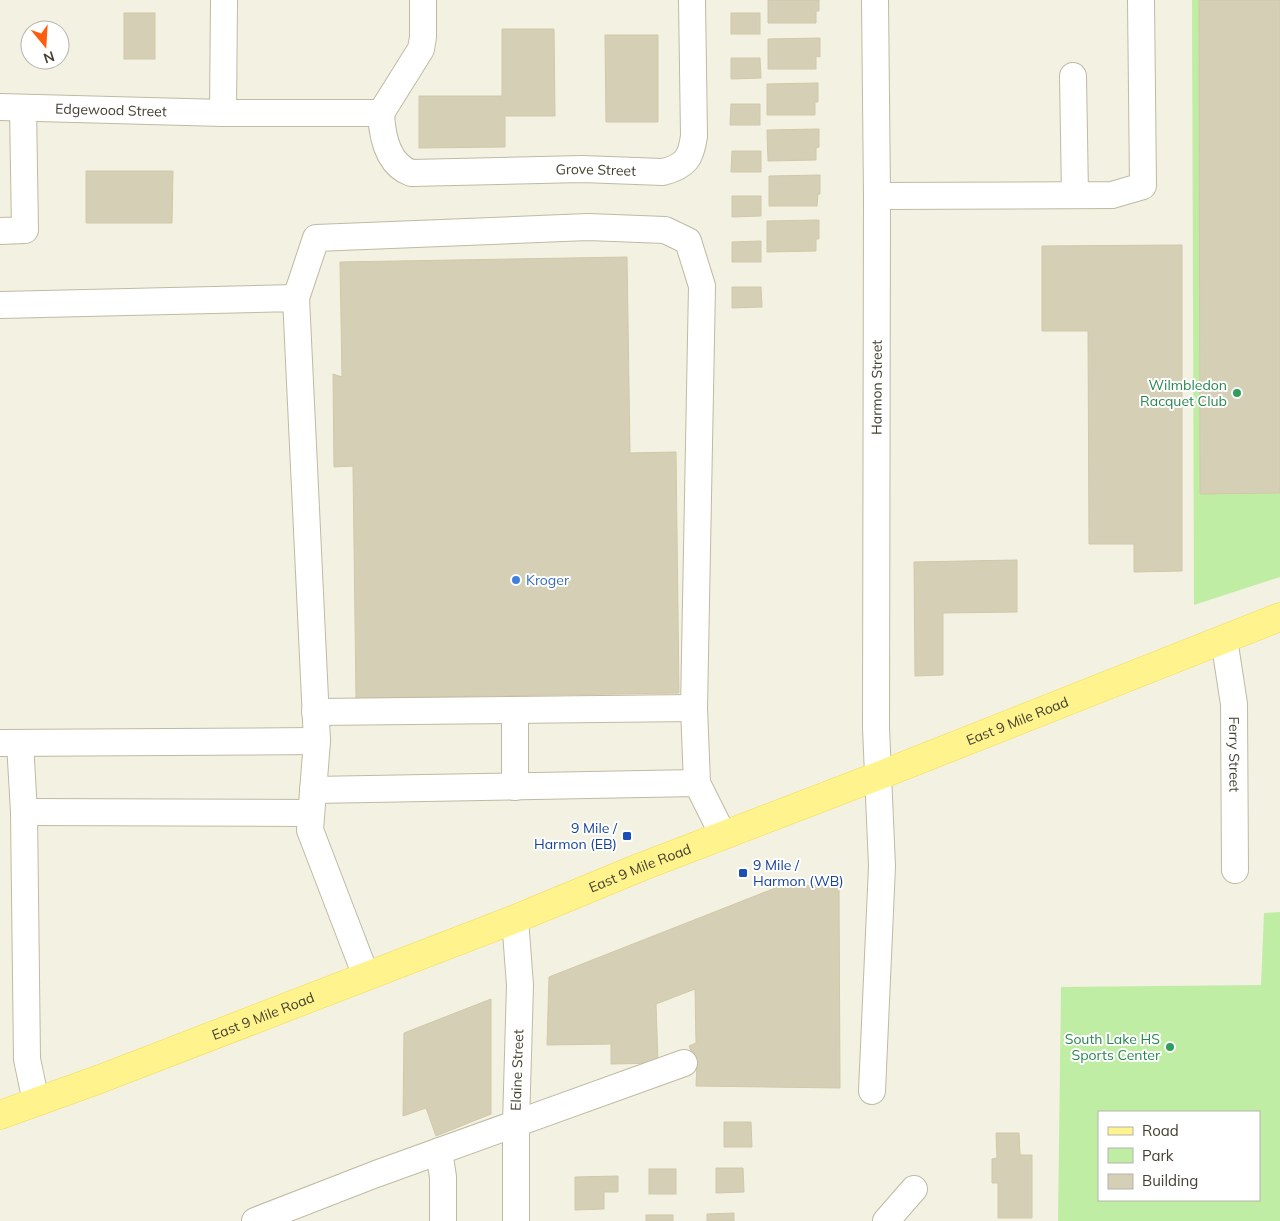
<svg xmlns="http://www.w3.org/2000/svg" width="1280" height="1221" font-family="Mulish,sans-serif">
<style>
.green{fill:#bfeda4;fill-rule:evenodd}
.building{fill:#d5cfb5;stroke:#d1c8a8}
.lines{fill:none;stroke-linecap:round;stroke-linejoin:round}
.minor-casing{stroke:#bfbaa3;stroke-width:28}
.major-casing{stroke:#f1dd51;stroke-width:29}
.minor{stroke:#fff;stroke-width:26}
.major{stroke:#fff38e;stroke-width:28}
.leisure-dot{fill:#2e9e5b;stroke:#fff;stroke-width:2}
.shop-dot{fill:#3f7fe0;stroke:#fff;stroke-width:2}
.transit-dot{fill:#1a4fb4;stroke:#fff;stroke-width:2}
.labels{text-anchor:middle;stroke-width:4;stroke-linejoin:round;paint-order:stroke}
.street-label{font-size:14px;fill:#454031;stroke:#fff}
.leisure-label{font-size:14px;fill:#27864d;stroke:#fff;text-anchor:end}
.shop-label{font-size:14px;fill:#366cbe;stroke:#fff;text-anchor:start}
.transit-label{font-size:14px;fill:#164399;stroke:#fff;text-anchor:end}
</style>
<rect width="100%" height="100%" fill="#f3f1e1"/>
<g class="green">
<path d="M1192 0H1280V577L1194 605Z"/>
<path d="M1280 912V1221H1058L1061 987 1261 985 1264 913ZM1099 1112H1259V1200H1099Z"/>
</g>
<g class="building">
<path d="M768 0H819V11H816V23H768Z"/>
<path d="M1199 0H1280V493L1200 494Z"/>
<rect x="124" y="13" width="31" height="46"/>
<rect x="731" y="13" width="29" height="21"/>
<path d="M502 29H554L555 116H505V147L419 148V96H502Z"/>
<path d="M605 35H658V122H606Z"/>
<path d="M820 38V57L816 56V69H768V39Z"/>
<path d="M731 58H760L761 78 731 79Z"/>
<path d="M818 83V102H815V115H767V84Z"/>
<path d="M731 104H760V125H730Z"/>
<path d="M819 129V147L816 148V160L768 161 767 130Z"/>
<path d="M732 151H761V172H731Z"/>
<path d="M86 171H173L172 223H86Z"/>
<path d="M820 175V194H818L817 206H769V176Z"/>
<path d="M732 196H761V216L732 217Z"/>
<path d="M819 220V239H816V251L767 252V221Z"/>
<path d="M761 241V262H732V242Z"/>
<path d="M1182 245V571L1134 572V544H1089L1088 331H1042V246Z"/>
<path d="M627 257 630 453 676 452 679 693 356 698 353 466 334 467 333 374 342 377 340 262Z"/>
<path d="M732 287H761L762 307 732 308Z"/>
<path d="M1017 560V612L943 613V675L915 676 914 562Z"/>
<path d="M783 885 839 886 840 1088 696 1086 697 1064 689 1046 696 1043 695 989 656 1004 658 1063 611 1064V1044L547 1045 549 977Z"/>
<path d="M491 999V1114L436 1136 426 1108 403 1116 404 1033Z"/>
<path d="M724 1122H751L752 1147H724Z"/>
<path d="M996 1133H1019L1020 1155H1032V1218H998V1183H992V1159L997 1158Z"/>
<path d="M716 1168H743L744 1192 716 1193Z"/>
<rect x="649" y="1169" width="27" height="25"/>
<path d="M618 1176V1192H604V1209L575 1210V1177Z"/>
<path d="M734 1213V1221H707V1214Z"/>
<rect x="646" y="1215" width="27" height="6"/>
</g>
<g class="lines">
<defs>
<g id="minor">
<path d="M1073 76 1075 195"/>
<path id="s1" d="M0 107 223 113H381L421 49 423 37V0"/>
<path d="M223 113 224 0"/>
<path id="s2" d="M381 113C382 135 387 164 411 173L582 169 663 172C686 166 691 158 694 136L692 0"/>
<path d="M877 196 1112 195 1143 186 1141 0"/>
<path d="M0 231 25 230 23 108"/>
<path d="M296 298 316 238 588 227 665 230 688 241 702 286 694 708 697 783"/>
<path d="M0 305 296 298 317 741 310 830 366 976"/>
<path id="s3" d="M1224 639 1234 704 1235 870"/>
<path d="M315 712 694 708"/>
<path d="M0 743 317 741"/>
<path d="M20 743 24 812 27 1059 36 1102"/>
<path d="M515 787V710"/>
<path d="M313 790 697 783 723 835"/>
<path d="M24 812 311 813"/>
<path d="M515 919 520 985 516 1124V1221"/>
<path id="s4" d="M872 1091 882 866 876 728 877 196 875 0"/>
<path d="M439 1151 443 1177V1221"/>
<path d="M255 1221 376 1174 684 1063"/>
<path d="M886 1221 914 1189"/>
</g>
<g id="major">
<path id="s5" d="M0 1115 100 1079 515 919 641 867 878 776 1280 617"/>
</g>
</defs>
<use href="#minor" class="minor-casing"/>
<use href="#major" class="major-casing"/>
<use href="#minor" class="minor"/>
<use href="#major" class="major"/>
</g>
<g class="leisure-dot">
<circle cx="1237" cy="393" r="5"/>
<circle cx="1170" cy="1047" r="5"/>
</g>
<circle class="shop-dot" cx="516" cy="580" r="5"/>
<g class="transit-dot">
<rect x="622" y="831" width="10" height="10" rx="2.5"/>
<rect x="738" y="868" width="10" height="10" rx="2.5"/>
</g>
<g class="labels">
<g class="street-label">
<text dy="5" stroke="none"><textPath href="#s1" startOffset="111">Edgewood Street</textPath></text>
<text dy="5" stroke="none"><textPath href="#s2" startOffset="256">Grove Street</textPath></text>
<text dy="5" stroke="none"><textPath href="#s4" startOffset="704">Harmon Street</textPath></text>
<text dy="5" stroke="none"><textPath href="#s5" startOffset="1091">East 9 Mile Road</textPath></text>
<text dy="5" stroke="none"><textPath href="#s3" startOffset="116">Ferry Street</textPath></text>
<text dy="5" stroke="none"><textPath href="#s5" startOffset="686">East 9 Mile Road</textPath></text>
<text dy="5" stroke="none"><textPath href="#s5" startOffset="281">East 9 Mile Road</textPath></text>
<text transform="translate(517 1070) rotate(-88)" y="5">Elaine Street</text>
</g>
<g class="leisure-label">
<text x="1227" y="390">Wilmbledon<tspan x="1227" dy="16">Racquet Club</tspan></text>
<text x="1160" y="1044">South Lake HS<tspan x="1160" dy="16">Sports Center</tspan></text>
</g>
<g class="shop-label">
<text x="526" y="585">Kroger</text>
</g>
<g class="transit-label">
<text x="617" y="833">9 Mile /<tspan x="617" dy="16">Harmon (EB)</tspan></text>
<text x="753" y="870" text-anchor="start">9 Mile /<tspan x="753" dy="16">Harmon (WB)</tspan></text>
</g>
</g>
<rect x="1098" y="1111" width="162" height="90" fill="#ffffff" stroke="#b5b3ad"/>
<rect x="1108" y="1127" width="25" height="8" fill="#fff38e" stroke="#b5b3ad"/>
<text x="1142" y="1136" font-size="15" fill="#454031">Road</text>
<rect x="1108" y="1148" width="25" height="15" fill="#bfeda4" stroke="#b5b3ad"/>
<text x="1142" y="1161" font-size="15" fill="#454031">Park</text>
<rect x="1108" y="1174" width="25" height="15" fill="#d5cfb5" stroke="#b5b3ad"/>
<text x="1142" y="1186" font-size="15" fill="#454031">Building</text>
<g transform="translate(45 45) rotate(162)"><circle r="24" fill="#ffffff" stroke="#b5b3ad"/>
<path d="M0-4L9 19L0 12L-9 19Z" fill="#ff5c0c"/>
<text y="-8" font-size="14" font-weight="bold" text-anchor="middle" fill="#454031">N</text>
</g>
</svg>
